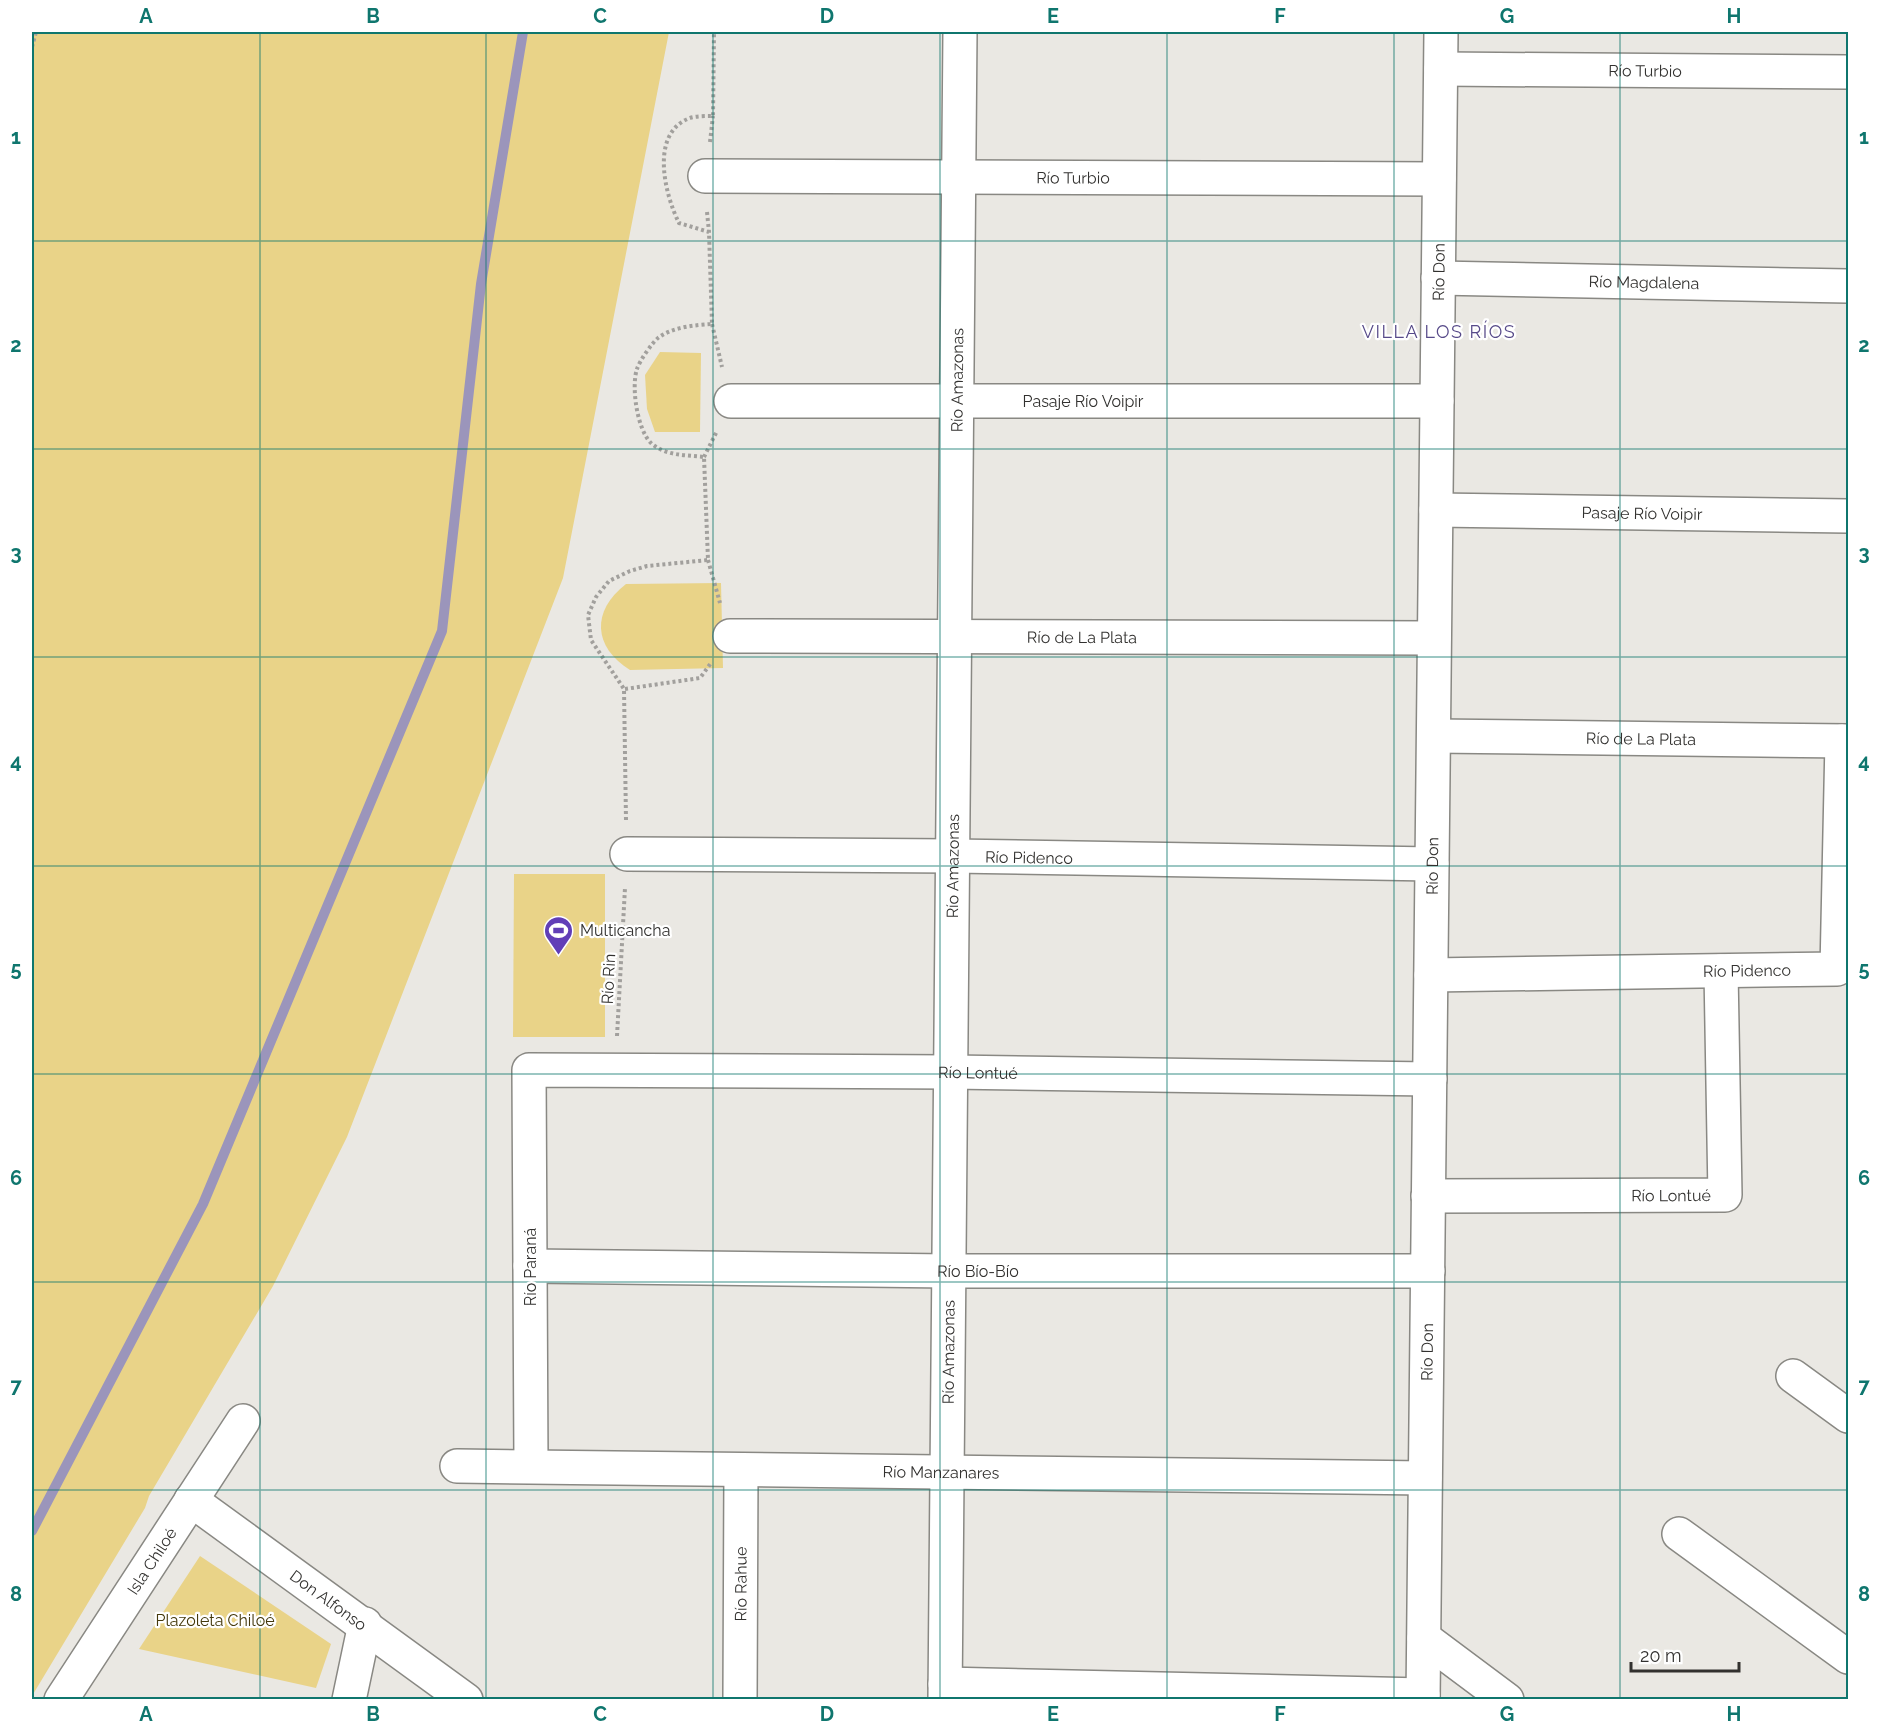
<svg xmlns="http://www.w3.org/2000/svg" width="1880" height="1731" font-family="Raleway,sans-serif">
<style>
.green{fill:#e9d388}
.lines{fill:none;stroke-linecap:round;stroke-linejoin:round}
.stream{stroke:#9b95bb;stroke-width:10}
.street-casing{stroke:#898883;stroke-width:36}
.secondary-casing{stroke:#898883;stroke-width:36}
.path{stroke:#a2a09d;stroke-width:4;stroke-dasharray:3 3;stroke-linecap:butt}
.street{stroke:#fff;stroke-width:33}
.secondary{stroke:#fff;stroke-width:33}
.grid{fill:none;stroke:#0f766e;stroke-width:1.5;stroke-opacity:0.55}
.labels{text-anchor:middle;stroke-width:4.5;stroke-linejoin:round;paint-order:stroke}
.street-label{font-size:16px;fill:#32312f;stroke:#fff}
.poi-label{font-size:16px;fill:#32312f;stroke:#fff;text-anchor:start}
.park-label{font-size:16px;fill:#45390c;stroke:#fff}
.neighbourhood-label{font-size:18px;letter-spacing:1.5px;fill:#574a89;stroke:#fff}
.neatline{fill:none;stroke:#0f766e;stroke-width:2}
.grid-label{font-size:20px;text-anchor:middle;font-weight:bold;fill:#0f766e}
</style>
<rect width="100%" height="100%" fill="#eae8e3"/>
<g class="green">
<path d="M32 32H669L563 578 347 1137 273 1286 149 1496 145 1508 32 1696Z"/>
<path d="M660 352 701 353 700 432H655L647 409 645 375Z"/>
<path d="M721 583 723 668 630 670C593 647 591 611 626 584Z"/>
<path d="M514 874H605V1037H513Z"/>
<path d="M200 1556 331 1644 316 1688 139 1649Z"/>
</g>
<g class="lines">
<path class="stream" d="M32 1531 203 1204 442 631 481 284 523 32"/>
<defs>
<g id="street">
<path id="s1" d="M1441 69 1848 72"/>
<path id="s2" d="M705 176 1439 179"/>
<path id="s3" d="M1438 278 1848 286"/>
<path id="s4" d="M731 401H1437"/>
<path id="s5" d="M1436 510 1848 516"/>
<path id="s6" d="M730 636 1434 638"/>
<path id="s7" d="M1434 736 1848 741"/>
<path id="s8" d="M627 854 953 856 1432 864"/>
<path id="s9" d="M1431 975 1837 969 1842 741"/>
<path id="s10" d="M1428 1196 1725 1195 1721 971"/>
<path id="s11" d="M530 1266 949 1271H1428"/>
<path d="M1793 1376 1848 1416"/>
<path id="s12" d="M531 1465 529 1070 951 1072 1430 1079"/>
<path id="s13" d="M457 1466 1425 1478"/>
<path id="s14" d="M191 1500 466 1700"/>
<path d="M1679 1534 1848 1657"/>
<path d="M945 1684 1423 1695"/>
<path id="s15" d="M61 1700 243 1421"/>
<path d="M349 1700 365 1624"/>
<path id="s16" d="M740 1700 741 1470"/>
<path id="s17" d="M945 1700 960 32"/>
</g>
<g id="secondary">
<path d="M1424 1638 1507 1700"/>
<path id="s18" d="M1423 1700 1441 32"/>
</g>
</defs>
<use href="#street" class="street-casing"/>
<use href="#secondary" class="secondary-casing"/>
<g class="path">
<path d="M32 47 36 32"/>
<path d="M710 142 713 116"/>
<path d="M707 212 709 232"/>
<path d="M712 324 722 367"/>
<path d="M704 457 717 431"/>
<path d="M708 560 720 603"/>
<path d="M625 689 700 678 711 663"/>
<path d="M626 820 624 689 591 640 588 615 596 597 609 581 630 571 647 566 708 560 704 457C686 455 667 456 652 444 637 431 631 386 637 369 640 360 652 343 658 338 672 327 695 325 712 324L709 232 679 223C665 195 649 133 690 118 696 116 706 116 713 116L714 32"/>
<path d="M617 1036 625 888"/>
</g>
<use href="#street" class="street"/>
<use href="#secondary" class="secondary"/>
</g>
<path class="grid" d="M260 32V1700M486 32V1700M713 32V1700M940 32V1700M1167 32V1700M1394 32V1700M1620 32V1700M32 241H1848M32 449H1848M32 657H1848M32 866H1848M32 1074H1848M32 1282H1848M32 1490H1848"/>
<defs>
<symbol id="stadium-pin" viewBox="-11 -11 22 30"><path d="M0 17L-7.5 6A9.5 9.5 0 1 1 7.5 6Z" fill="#613eb7" stroke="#fff"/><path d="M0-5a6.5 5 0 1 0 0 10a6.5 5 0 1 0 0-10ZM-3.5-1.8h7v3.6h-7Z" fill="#fff"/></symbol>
</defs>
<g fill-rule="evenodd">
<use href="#stadium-pin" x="542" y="914" width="33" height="45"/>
</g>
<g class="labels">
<g class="street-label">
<text dy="6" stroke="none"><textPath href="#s1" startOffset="204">Río Turbio</textPath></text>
<text dy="6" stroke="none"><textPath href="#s2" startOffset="368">Río Turbio</textPath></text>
<text dy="6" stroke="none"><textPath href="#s18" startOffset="1428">Río Don</textPath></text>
<text dy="6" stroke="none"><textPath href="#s3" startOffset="206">Río Magdalena</textPath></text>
<text dy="6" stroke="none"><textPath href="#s17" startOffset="1320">Río Amazonas</textPath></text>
<text dy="6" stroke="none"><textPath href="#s4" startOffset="352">Pasaje Río Voipir</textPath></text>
<text dy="6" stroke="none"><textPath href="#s5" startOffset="206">Pasaje Río Voipir</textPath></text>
<text dy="6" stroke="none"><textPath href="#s6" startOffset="352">Río de La Plata</textPath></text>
<text dy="6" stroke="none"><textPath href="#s7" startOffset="207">Río de La Plata</textPath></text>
<text dy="6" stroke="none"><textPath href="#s8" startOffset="402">Río Pidenco</textPath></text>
<text dy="6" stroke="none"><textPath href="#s18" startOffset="834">Río Don</textPath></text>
<text dy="6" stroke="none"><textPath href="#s17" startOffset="834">Río Amazonas</textPath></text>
<text dy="6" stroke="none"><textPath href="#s9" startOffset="316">Río Pidenco</textPath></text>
<text transform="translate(608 979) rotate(-87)" y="6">Río Rin</text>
<text dy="6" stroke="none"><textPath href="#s12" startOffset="844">Río Lontué</textPath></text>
<text dy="6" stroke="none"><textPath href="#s10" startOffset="243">Río Lontué</textPath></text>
<text transform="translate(530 1267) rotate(-90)" y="6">Río Paraná</text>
<text dy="6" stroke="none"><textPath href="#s11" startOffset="448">Río Bío-Bío</textPath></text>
<text dy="6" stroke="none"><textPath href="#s17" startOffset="348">Río Amazonas</textPath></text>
<text dy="6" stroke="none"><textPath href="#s18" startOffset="348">Río Don</textPath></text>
<text dy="6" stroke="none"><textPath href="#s13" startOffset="484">Río Manzanares</textPath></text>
<text dy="6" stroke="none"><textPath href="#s15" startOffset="166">Isla Chiloé</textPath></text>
<text dy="6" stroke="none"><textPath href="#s16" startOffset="116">Río Rahue</textPath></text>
<text dy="6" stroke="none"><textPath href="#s14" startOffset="170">Don Alfonso</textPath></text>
</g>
<g class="poi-label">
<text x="580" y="936">Multicancha</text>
</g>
<g class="park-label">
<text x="215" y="1626">Plazoleta Chiloé</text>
</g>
<g class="neighbourhood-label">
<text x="1439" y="338">VILLA LOS RÍOS</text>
</g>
</g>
<rect width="1880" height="1731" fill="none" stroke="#ffffff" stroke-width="66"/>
<path d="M1631 1662v9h108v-9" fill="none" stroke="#32312f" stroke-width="3"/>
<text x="1640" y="1662" font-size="18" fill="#32312f" stroke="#ffffff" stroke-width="4.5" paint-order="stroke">20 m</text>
<rect x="33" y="33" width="1814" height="1665" class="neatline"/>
<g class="grid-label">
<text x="146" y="23">A</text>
<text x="373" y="23">B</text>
<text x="600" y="23">C</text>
<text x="827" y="23">D</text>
<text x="1053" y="23">E</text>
<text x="1280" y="23">F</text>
<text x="1507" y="23">G</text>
<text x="1734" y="23">H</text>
<text x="16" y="144">1</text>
<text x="1864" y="144">1</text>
<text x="16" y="352">2</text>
<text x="1864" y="352">2</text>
<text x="16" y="560">3</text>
<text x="1864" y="560">3</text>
<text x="16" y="768">4</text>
<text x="1864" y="768">4</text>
<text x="16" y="976">5</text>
<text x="1864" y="976">5</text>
<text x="16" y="1185">6</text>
<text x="1864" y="1185">6</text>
<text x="16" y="1393">7</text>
<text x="1864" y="1393">7</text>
<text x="16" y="1601">8</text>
<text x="1864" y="1601">8</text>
<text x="146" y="1721">A</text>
<text x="373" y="1721">B</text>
<text x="600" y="1721">C</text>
<text x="827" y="1721">D</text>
<text x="1053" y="1721">E</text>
<text x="1280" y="1721">F</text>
<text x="1507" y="1721">G</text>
<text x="1734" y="1721">H</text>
</g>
</svg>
